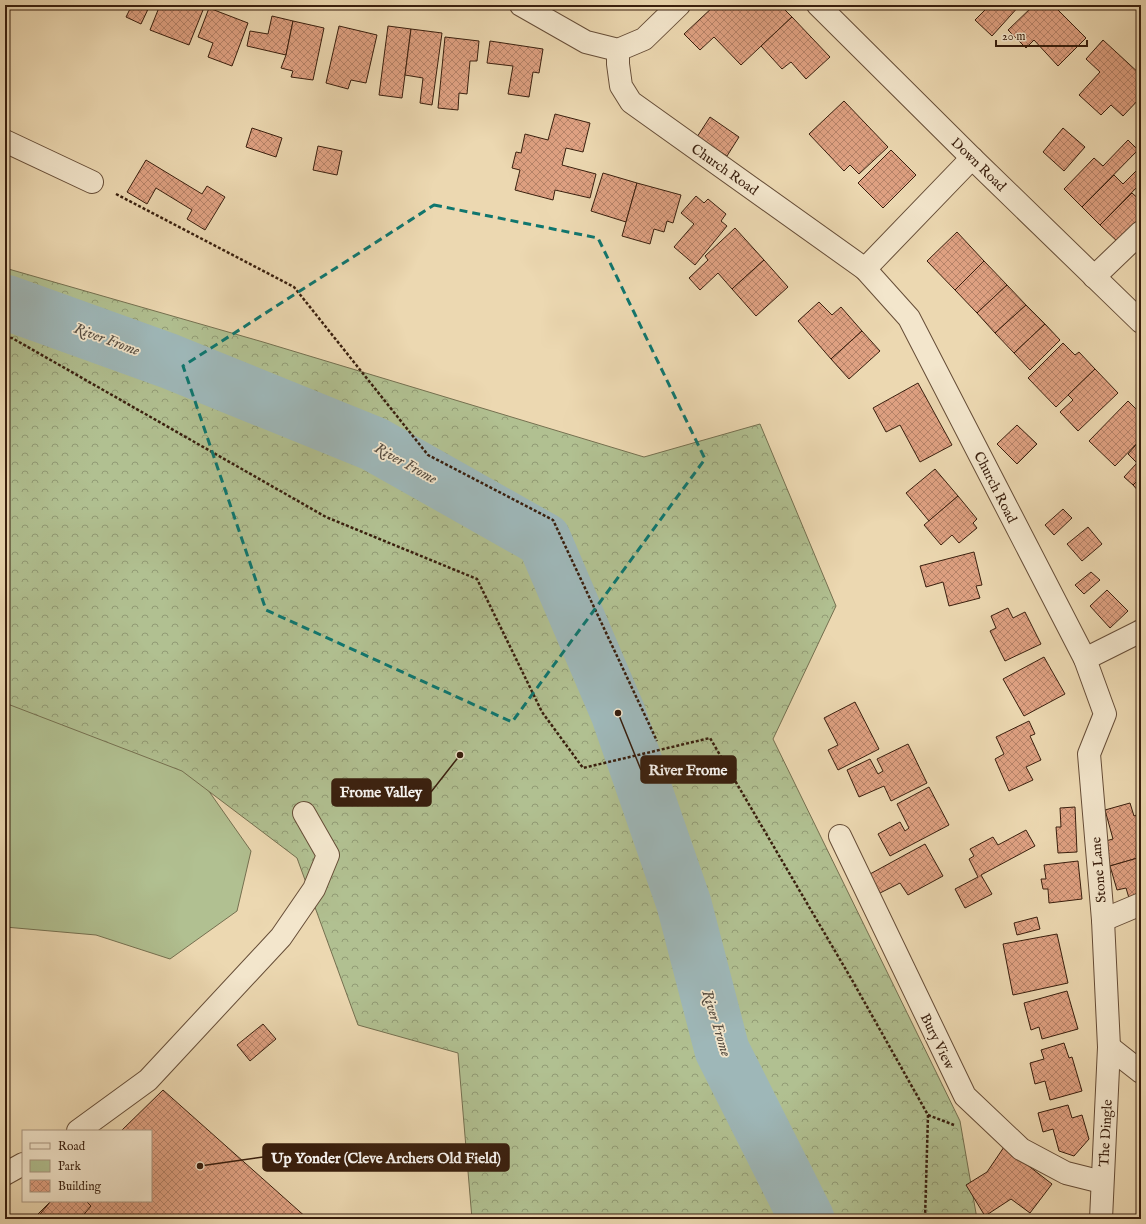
<svg xmlns="http://www.w3.org/2000/svg" width="1146" height="1224" font-family="'IM FELL English',serif">
<style>
.green{fill:#b1c091;stroke:#757050}
.forest{fill:url(#forest-crowns);stroke:#757050}
.lines{fill:none;stroke-linecap:round;stroke-linejoin:round}
.river{stroke:#9eb7b8;stroke-width:55}
.building{fill:url(#building-cross-hatch);stroke:#391f0e}
.minor-casing{stroke:#664d37;stroke-width:24}
.path{stroke:#391f0e;stroke-width:2.5;stroke-dasharray:3 2;stroke-linecap:butt}
.minor{stroke:#f3e6cc;stroke-width:22}
.marked{fill:none;stroke:#0f766e;stroke-width:3;stroke-dasharray:8 5;stroke-linejoin:round}
.labels{text-anchor:middle;stroke-width:3.5;stroke-linejoin:round;paint-order:stroke}
.street-label{font-size:14px;fill:#391f0e;stroke:#f3e6cc}
.water-label{font-size:15px;font-style:italic;fill:#574d41;stroke:#f3e6cc}
.leader{fill:none;stroke:#391f0e;stroke-width:1.5}
.callout-dot{fill:#391f0e;stroke:#f3e6cc;stroke-width:1.5}
.callout{fill:#391f0e;stroke:#391f0e;stroke-width:1.5}
.callout-label{font-size:15px;text-anchor:middle;font-weight:bold;fill:#fff}
</style>
<defs>
<pattern id="forest-crowns" width="20" height="18" patternUnits="userSpaceOnUse"><rect width="20" height="18" fill="#b1c091"/><path d="M2 6a3 3 0 1 1 6 0M12 15a3 3 0 1 1 6 0" fill="none" stroke="#919b75"/></pattern>
<pattern id="building-cross-hatch" width="8" height="8" patternUnits="userSpaceOnUse"><rect width="8" height="8" fill="#dfa182"/><path d="M0 0l8 8M0 8l8-8" fill="none" stroke="#b68369"/></pattern>
</defs>
<rect width="100%" height="100%" fill="#ecd8b1"/>
<filter id="stains"><feTurbulence type="fractalNoise" baseFrequency=".005" numOctaves="4"/><feColorMatrix values="0 0 0 0 .2 0 0 0 0 .09 0 0 0 0 .02 0 0 0 .5 -.17"/></filter>
<radialGradient id="worn" r=".72"><stop offset=".6" stop-color="#630" stop-opacity="0"/><stop offset="1" stop-color="#630" stop-opacity=".3"/></radialGradient>
<path class="green" d="M5 686 194 770 251 851 237 911 170 959 96 935 5 927Z"/>
<path class="forest" d="M5 268 263 342 644 457 760 424 836 606 773 739 960 1121 977 1219H472L458 1053 358 1025 297 858 182 771 5 703Z"/>
<g class="lines">
<path class="river" d="M5 302 169 361 374 444 544 540 618 713 684 904 722 1050 807 1219"/>
</g>
<g class="building">
<path d="M132 5H150L141 24 126 17Z"/>
<path d="M160 5H205L189 45 150 30Z"/>
<path d="M715 5H780L792 17 741 65 714 37 700 50 684 34Z"/>
<path d="M980 5H1020L992 36 975 20 985 10Z"/>
<path d="M1034 5H1053L1086 38 1058 66 1034 40 1026 48 1008 30Z"/>
<path d="M209 8 248 23 232 66 208 57 213 43 198 37Z"/>
<path d="M272 16 293 21 286 55 247 46 250 31 268 34Z"/>
<path d="M792 17 830 57 806 79 791 62 782 69 761 46Z"/>
<path d="M293 21 324 28 313 80 291 77 293 71 281 68 286 55Z"/>
<path d="M339 26 377 35 366 83 351 80 348 89 326 83Z"/>
<path d="M388 26 411 29 402 98 379 95Z"/>
<path d="M411 29 442 33 432 105 420 103 423 78 405 75Z"/>
<path d="M445 37 479 41 477 61H470L467 94 459 93 458 110 438 108Z"/>
<path d="M1103 40 1141 75V97L1123 116 1111 105 1101 115 1079 95 1100 72 1086 59Z"/>
<path d="M490 41 543 49 539 73 533 72 529 97 508 94 513 66 487 63Z"/>
<path d="M844 101 888 147 859 174 850 165 844 171 809 134Z"/>
<path d="M555 114 590 123 583 152 566 148 562 165 596 174 590 198 555 190 553 200 515 190 520 170 512 168 516 152 521 153 525 134 548 140Z"/>
<path d="M710 117 739 137 727 156 697 137Z"/>
<path d="M252 128 282 138 276 157 246 147Z"/>
<path d="M1063 128 1085 147 1064 171 1043 152Z"/>
<path d="M1128 140 1138 150 1082 207 1064 189 1094 158 1103 166Z"/>
<path d="M318 146 342 151 337 175 313 170Z"/>
<path d="M891 150 916 175 883 208 858 183Z"/>
<path d="M146 160 202 194 207 186 225 197 205 230 187 219 192 210 156 188 147 204 127 192Z"/>
<path d="M1138 169 1141 173V183L1100 225 1082 207 1114 175 1123 184Z"/>
<path d="M603 173 637 183 626 222 591 211Z"/>
<path d="M637 183 681 195 673 223 667 221 664 232 654 229 650 244 622 236Z"/>
<path d="M1132 193 1141 201V225L1121 245 1100 225Z"/>
<path d="M696 196 704 203 708 199 726 214 721 221 727 226 695 265 674 247 694 224 681 213Z"/>
<path d="M735 228 764 260 732 289 718 273 700 290 689 278 708 260 705 256Z"/>
<path d="M957 232 984 261 955 290 927 261Z"/>
<path d="M764 260 788 287 756 316 732 289Z"/>
<path d="M984 261 1007 285 977 313 955 290Z"/>
<path d="M1141 262V272L1136 267Z"/>
<path d="M1007 285 1026 305 995 333 977 313Z"/>
<path d="M819 302 832 315 841 307 862 331 831 359 798 321Z"/>
<path d="M1026 305 1045 324 1014 353 995 333Z"/>
<path d="M1045 324 1060 340 1030 370 1014 353Z"/>
<path d="M862 331 880 351 849 379 831 359Z"/>
<path d="M1063 343 1075 355 1079 352 1095 369 1056 407 1028 378Z"/>
<path d="M1095 369 1118 393 1078 431 1060 412 1073 400 1068 395Z"/>
<path d="M918 383 952 445 920 462 900 425 886 432 873 408Z"/>
<path d="M1128 401 1141 414V439L1115 466 1089 441Z"/>
<path d="M1017 425 1037 444 1017 464 997 444Z"/>
<path d="M1141 439V477L1133 485 1124 477 1137 463 1128 454Z"/>
<path d="M935 469 958 496 929 521 906 493Z"/>
<path d="M1141 477V494L1133 485Z"/>
<path d="M958 496 977 519 973 523 977 528 959 543 952 535 941 545 924 525Z"/>
<path d="M1063 509 1072 518 1054 535 1045 525Z"/>
<path d="M1088 527 1102 544 1082 561 1067 544Z"/>
<path d="M974 552 982 585 976 586 980 598 949 606 943 582 926 587 920 566Z"/>
<path d="M1091 572 1100 580 1084 594 1075 585Z"/>
<path d="M1107 590 1128 611 1110 628 1090 606Z"/>
<path d="M1008 608 1013 618 1025 612 1041 644 1005 661 990 631 996 628 991 616Z"/>
<path d="M1044 657 1065 694 1024 716 1003 679Z"/>
<path d="M855 702 879 749 838 770 828 750 838 745 824 718Z"/>
<path d="M1029 721 1035 734 1030 736 1041 760 1026 767 1033 780 1009 791 995 759 1004 754 996 737Z"/>
<path d="M908 744 927 783 891 801 884 786 859 797 847 770 870 759 878 774 883 771 877 759Z"/>
<path d="M929 787 949 825 890 856 878 834 900 822 905 831 909 828 897 804Z"/>
<path d="M1130 803 1134 816 1141 813V857L1110 866 1102 842 1113 839 1105 810Z"/>
<path d="M1075 807 1077 852 1058 853 1056 827H1061L1060 808Z"/>
<path d="M1026 830 1035 846 981 875 992 894 965 908 955 889 978 877 969 859 974 856 970 849 993 837 998 845Z"/>
<path d="M925 844 943 876 908 895 900 883 880 893 870 874Z"/>
<path d="M1141 857V895L1129 898 1126 888 1117 890 1110 866Z"/>
<path d="M1078 861 1082 899 1049 903 1048 889H1043L1041 879H1046L1044 865Z"/>
<path d="M1037 917 1040 929 1017 935 1014 923Z"/>
<path d="M1057 934 1068 983 1013 995 1003 944Z"/>
<path d="M1067 991 1078 1029 1042 1039 1039 1027 1031 1030 1024 1003Z"/>
<path d="M263 1024 276 1039 250 1061 237 1045Z"/>
<path d="M1064 1043 1069 1058 1072 1057 1082 1091 1050 1100 1045 1081 1035 1084 1030 1063 1044 1059 1041 1050Z"/>
<path d="M163 1090 308 1219H33L51 1201H151V1131H121Z"/>
<path d="M1068 1105 1072 1118 1082 1115 1089 1139 1074 1156 1059 1151 1053 1129 1043 1132 1038 1113Z"/>
<path d="M1004 1147 1052 1184 1030 1213 1011 1199 985 1216 966 1185 987 1172Z"/>
<path d="M51 1201H86L91 1206 80 1219H36Z"/>
</g>
<g class="lines">
<defs>
<g id="minor">
<path d="M521 5 586 42 618 50 644 39 679 5"/>
<path d="M818 5 972 158 1141 322"/>
<path d="M618 50V64L621 86 631 102 865 269 909 318 1085 659 1105 714 1089 754 1103 920 1109 1047 1101 1219"/>
<path d="M5 141 92 182"/>
<path d="M865 269 972 158"/>
<path d="M1094 277 1141 232"/>
<path d="M1085 659 1141 631"/>
<path d="M840 836 965 1096 1021 1149 1066 1173 1102 1182"/>
<path d="M1103 920 1141 904"/>
<path d="M1109 1047 1141 1072"/>
<path d="M78 1131 148 1080 281 937 314 889 328 855 304 813"/>
<path d="M5 1174 23 1164"/>
</g>
</defs>
<use href="#minor" class="minor-casing"/>
<g class="path">
<path d="M116 194 294 287 428 455 553 520 657 741"/>
<path d="M5 338H12L326 517 477 579 542 712 583 768 710 738 852 980 928 1115 925 1219"/>
<path d="M928 1115 954 1125"/>
</g>
<use href="#minor" class="minor"/>
</g>
<path class="marked" d="M434 205 598 238 705 459 512 722 266 610 183 366Z"/>
<g class="labels">
<g class="street-label">
<text transform="translate(979 164) rotate(44)" y="5">Down Road</text>
<text transform="translate(725 169) rotate(35)" y="5">Church Road</text>
<text transform="translate(996 487) rotate(63)" y="5">Church Road</text>
<text transform="translate(1098 870) rotate(-95)" y="5">Stone Lane</text>
<text transform="translate(938 1041) rotate(64)" y="5">Bury View</text>
<text transform="translate(1105 1133) rotate(-87)" y="5">The Dingle</text>
</g>
<g class="water-label">
<text transform="translate(107 339) rotate(20)" y="5">River Frome</text>
<text transform="translate(406 463) rotate(29)" y="5">River Frome</text>
<text transform="translate(717 1023) rotate(73)" y="5">River Frome</text>
</g>
</g>
<path class="leader" d="M618 713L641 770M460 755L431 792M200 1166L263 1157"/>
<g class="callout-dot">
<circle cx="618" cy="713" r="4"/>
<circle cx="460" cy="755" r="4"/>
<circle cx="200" cy="1166" r="4"/>
</g>
<g class="callout">
<rect x="641" y="756" width="95" height="27" rx="4"/>
<rect x="332" y="779" width="99" height="27" rx="4"/>
<rect x="263" y="1144" width="246" height="27" rx="4"/>
</g>
<g class="callout-label">
<text x="688" y="775">River Frome</text>
<text x="381" y="797">Frome Valley</text>
<text x="386" y="1163">Up Yonder (Cleve Archers Old Field)</text>
</g>
<rect width="1146" height="1224" fill="none" stroke="#ecd8b1" stroke-width="20"/>
<rect x="6" y="6" width="1134" height="1212" fill="none" stroke="#391f0e" stroke-width="2"/>
<rect x="10" y="10" width="1126" height="1204" fill="none" stroke="#391f0e"/>
<rect x="22" y="1130" width="130" height="72" fill="#f3e6cc" stroke="#a99680"/>
<rect x="30" y="1143" width="20" height="6" fill="#f3e6cc" stroke="#a99680"/>
<text x="58" y="1150" font-size="12" fill="#391f0e">Road</text>
<rect x="30" y="1160" width="20" height="12" fill="#b1c091" stroke="#a99680"/>
<text x="58" y="1170" font-size="12" fill="#391f0e">Park</text>
<rect x="30" y="1180" width="20" height="12" fill="url(#building-cross-hatch)" stroke="#a99680"/>
<text x="58" y="1190" font-size="12" fill="#391f0e">Building</text>
<path d="M996 40v6h91v-6" fill="none" stroke="#391f0e" stroke-width="2"/>
<text x="1002" y="40" font-size="12" fill="#391f0e" stroke="#f3e6cc" stroke-width="3" paint-order="stroke">20 m</text>
<rect width="100%" height="100%" filter="url(#stains)"/>
<rect width="100%" height="100%" fill="url(#worn)"/>
</svg>
